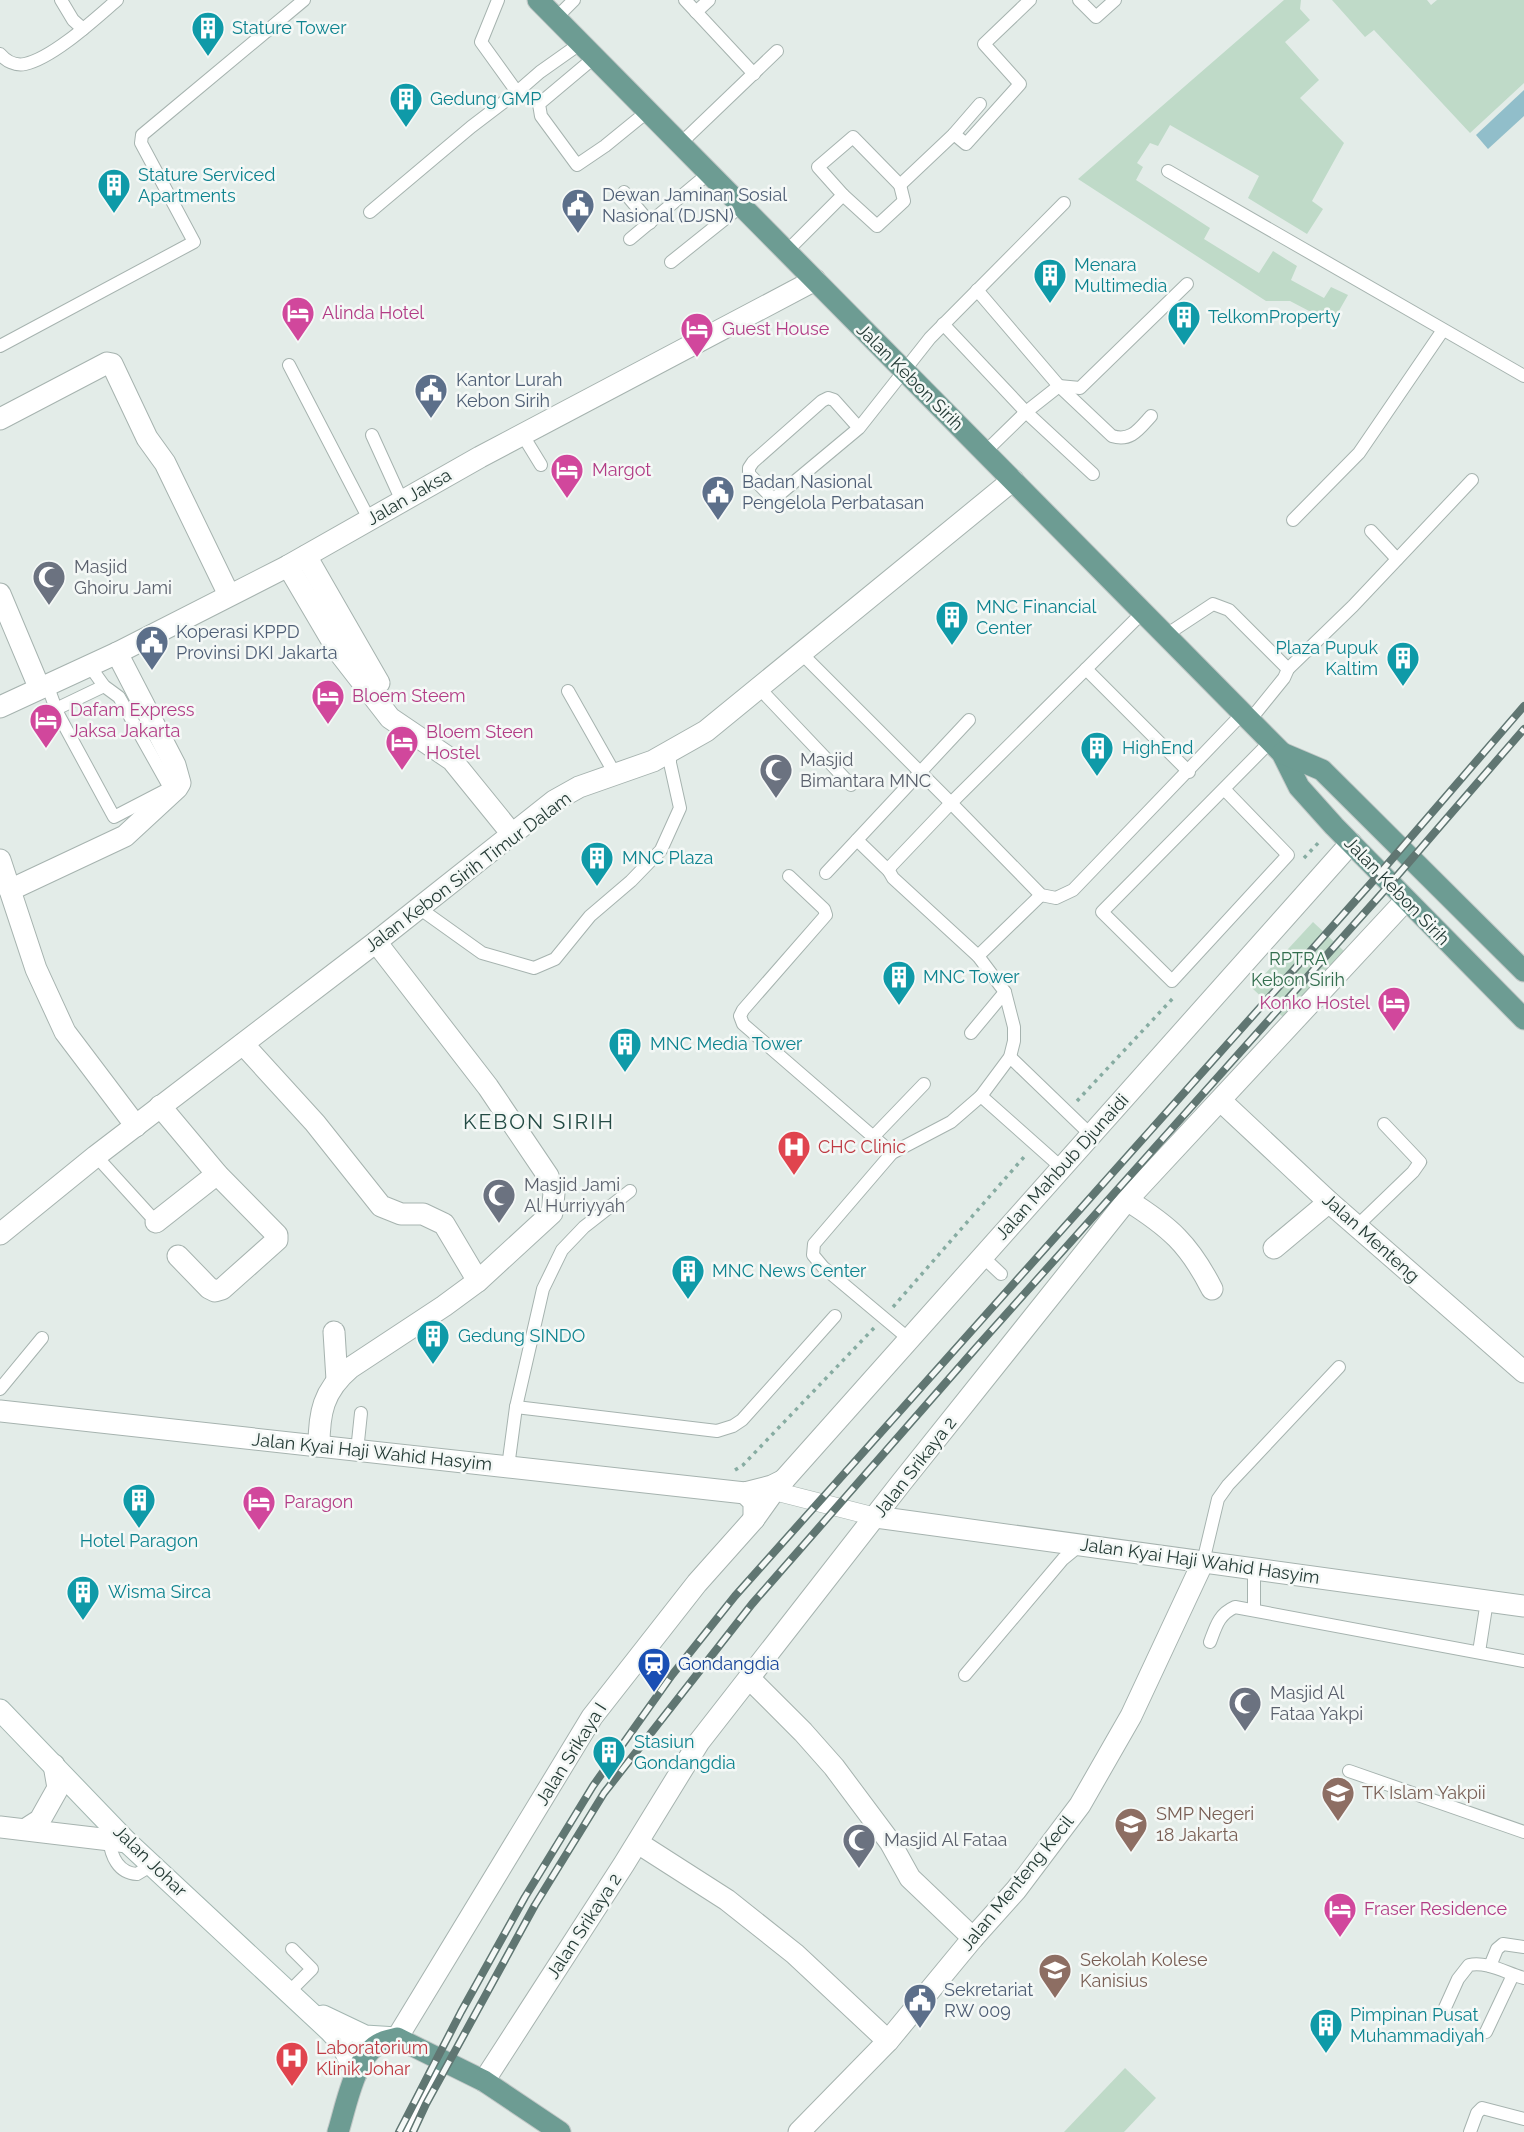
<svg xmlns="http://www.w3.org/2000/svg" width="1524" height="2132" font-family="Raleway,sans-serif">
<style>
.green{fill:#bfdac8}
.water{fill:#91beca}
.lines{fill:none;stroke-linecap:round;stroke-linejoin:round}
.service-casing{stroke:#a6b3af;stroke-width:14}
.pedestrian-casing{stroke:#a6b3af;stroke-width:19}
.minor-casing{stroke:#a6b3af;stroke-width:23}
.tertiary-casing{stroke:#a6b3af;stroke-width:23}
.secondary-casing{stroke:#a3b6b1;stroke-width:23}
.primary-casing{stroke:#c2c8c7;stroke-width:23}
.path{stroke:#87aca2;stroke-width:3.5;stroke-dasharray:3.5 5;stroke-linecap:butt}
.service{stroke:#fff;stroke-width:12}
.pedestrian{stroke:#fff;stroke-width:18}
.minor{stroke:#fff;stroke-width:21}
.tertiary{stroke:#fff;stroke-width:21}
.secondary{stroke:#fff;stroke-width:21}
.primary{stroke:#6d9c93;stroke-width:21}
.rail-casing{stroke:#607672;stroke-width:8}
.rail{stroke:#f4f8f6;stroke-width:5;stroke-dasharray:16;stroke-linecap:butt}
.labels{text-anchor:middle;stroke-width:5;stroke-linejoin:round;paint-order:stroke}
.culture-label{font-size:18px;fill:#0d838f;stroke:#f4f8f6;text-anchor:start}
.service-label{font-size:18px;fill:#4e5e75;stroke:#f4f8f6;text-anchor:start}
.hotel-label{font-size:18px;fill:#b23c85;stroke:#f4f8f6;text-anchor:start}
.street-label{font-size:18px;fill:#253b36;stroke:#f4f8f6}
.worship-label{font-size:18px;fill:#5b616d;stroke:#f4f8f6;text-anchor:start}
.park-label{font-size:18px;fill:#336e4e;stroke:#f4f8f6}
.health-label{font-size:18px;fill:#be3a42;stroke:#f4f8f6;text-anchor:start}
.transit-label{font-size:18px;fill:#164399;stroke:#f4f8f6;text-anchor:start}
.education-label{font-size:18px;fill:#785e54;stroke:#f4f8f6;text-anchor:start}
.quarter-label{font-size:21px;letter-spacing:2px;fill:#234b44;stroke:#f4f8f6}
</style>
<rect width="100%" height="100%" fill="#e3ece8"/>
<g class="green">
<path d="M1284 0H1301L1300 9 1310 20 1285 42 1319 80 1300 98 1344 143 1312 201 1323 209 1307 234 1248 198 1259 176 1170 125 1158 146 1150 143 1137 163 1143 167 1136 180 1210 228 1204 239 1259 273 1273 251 1297 266 1291 280 1324 298 1331 287 1348 295 1332 323 1290 301H1266L1078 179Z"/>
<path d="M1332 0H1427L1431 5 1437 0H1524V83L1470 133 1374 30 1365 37Z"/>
<path d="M1313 922 1344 951 1283 1017 1252 988Z"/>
<path d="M1125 2068 1156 2098 1124 2132H1064Z"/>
</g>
<path class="water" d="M1524 90V116L1488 149 1476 135Z"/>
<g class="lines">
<defs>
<g id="service">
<path d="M61 0 73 20 83 29"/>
<path d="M498 0 481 42 517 92 540 72 581 43"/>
<path d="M685 0 754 74"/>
<path d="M1079 0 1096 17 1115 0"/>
<path d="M696 12 709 0"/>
<path d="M556 18 574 0"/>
<path d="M0 54C6 61 15 66 25 64 53 58 95 19 117 0"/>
<path d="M595 57 539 104 541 116 577 165 605 146 648 111"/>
<path d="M954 134 980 104"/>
<path d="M680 144 777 51"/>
<path d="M1168 171 1524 376"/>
<path d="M624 192 650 223"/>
<path d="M843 195 877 226 904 201 900 185"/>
<path d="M370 212 471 127 517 92"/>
<path d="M630 239 709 173"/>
<path d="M787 251 843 195 818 167 853 137 900 185 954 134 966 144 1020 84 984 44 1030 0"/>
<path d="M671 262 741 206"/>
<path d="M977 290 1059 386 1112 436C1131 442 1139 429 1151 416"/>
<path d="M943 324 1026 412 1093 474"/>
<path d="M0 346 194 242 141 143 142 135 304 0"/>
<path d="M289 365 369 519"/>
<path d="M859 428 834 400 828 398 822 401 753 462 749 468V474L771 497 775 498 859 428 930 338 1064 203"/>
<path d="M522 434 541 465"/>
<path d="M372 435 402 501"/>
<path d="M985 452 1026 412 1059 386 1080 388 1187 284"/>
<path d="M1293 520 1359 453 1443 330"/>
<path d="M1371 531 1397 559"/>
<path d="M1166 635 1213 604 1229 610 1288 669"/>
<path d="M802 654 951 803 1086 669 1189 772"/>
<path d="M1086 669 1143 612"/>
<path d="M47 684 57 712 114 817 170 788 119 697 104 686 89 665"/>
<path d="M759 688 851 785"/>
<path d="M568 691 615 774"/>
<path d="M56 709 104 686"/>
<path d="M1250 720 1284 678 1288 669 1353 606 1472 480"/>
<path d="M1224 789 1288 855 1172 981 1102 912 1271 741"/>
<path d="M857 840 889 871"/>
<path d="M826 873 969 720"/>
<path d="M789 876 824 909 826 915 743 1010 740 1016 743 1024 892 1153"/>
<path d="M419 908 482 953 534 968 555 959 590 916 631 881 661 850 680 808 670 763V753"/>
<path d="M978 956 1041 895"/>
<path d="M971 1033 1005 992"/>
<path d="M1010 1057 1091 1135"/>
<path d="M981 1096 1062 1168"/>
<path d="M873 1137 924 1084"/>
<path d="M96 1156 156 1222"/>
<path d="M1357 1226 1413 1172 1420 1162 1384 1124"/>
<path d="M982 1256 1001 1274"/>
<path d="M909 1339 823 1267 813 1255 814 1244 892 1153 951 1122 981 1096 1010 1057 1014 1041V1027L1005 992 978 956 893 878 889 871 891 866 951 803 1041 895 1056 898 1073 890 1243 713"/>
<path d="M0 1389 42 1338"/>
<path d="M516 1407 717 1431 733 1426 742 1420 835 1316"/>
<path d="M357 1451 361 1413"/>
<path d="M508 1467 516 1407 543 1289 562 1250 584 1227 630 1191"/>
<path d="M1203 1562 1218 1499 1228 1485 1339 1367"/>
<path d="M1254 1569V1610"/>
<path d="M1210 1642C1216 1626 1219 1614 1235 1607L1524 1661"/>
<path d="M1479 1652 1487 1601"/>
<path d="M965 1675 1063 1559 1080 1545"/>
<path d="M1349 1771 1524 1832"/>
<path d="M109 1839C111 1856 118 1873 137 1874L152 1865"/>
<path d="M1490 1966 1497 1949 1503 1944 1524 1947"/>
<path d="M289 1992 312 1969 292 1949"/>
<path d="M1444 2010 1458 1979 1469 1965C1487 1961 1506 1973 1524 1978"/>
<path d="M1486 2032 1513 1975"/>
<path d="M404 2132 440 2058"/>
<path d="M1470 2132 1477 2113 1482 2108 1524 2119"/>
</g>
<path id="pedestrian" d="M774 1491 876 1517"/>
<g id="minor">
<path d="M0 419 107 363 112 364 147 438 165 463 229 595"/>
<path d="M306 556 379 683"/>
<path d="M288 566 338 651 390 718 452 760 512 834"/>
<path d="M0 594 39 687"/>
<path d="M0 707 117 653 288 566 480 457 815 280"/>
<path d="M0 860 36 969 65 1032 136 1126"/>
<path d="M10 890 125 836 177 788 180 783 175 765 117 653"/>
<path d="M243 1044 315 1123 381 1206 401 1214H423L444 1224 478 1281"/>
<path d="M1221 1101 1329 1202 1524 1372"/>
<path d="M160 1106 217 1174 277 1235V1240L222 1289 215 1291 209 1288 178 1256"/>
<path d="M1127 1200C1170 1227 1189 1244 1212 1289"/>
<path d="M156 1222 217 1174"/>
<path d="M0 1234 96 1156 376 942 554 801 579 787 653 761 706 731 1013 480"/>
<path d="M1274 1248 1329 1202"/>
<path d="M334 1332 337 1380"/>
<path d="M319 1446C319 1413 323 1391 350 1368L444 1306 478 1281 552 1213 554 1193 548 1176 488 1087 376 942"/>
<path d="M749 1678 803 1732 834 1767 890 1842 910 1878 973 1938"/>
<path d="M0 1827 127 1842"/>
<path d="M26 1829 40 1820 58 1788 54 1765"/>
<path d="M638 1843 727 1900 795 1954 888 2041"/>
<path d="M397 2038 592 1717 697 1583 754 1519 774 1491 1351 843"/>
<path d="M484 2081 624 1864 699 1742 901 1483 1127 1200 1406 900"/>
<path d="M799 2132 888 2041 973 1938 1016 1890 1080 1805 1131 1716 1203 1562"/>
</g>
<g id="tertiary">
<path d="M0 1411 745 1493 772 1486 784 1480"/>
<path d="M745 1493 754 1502V1519"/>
<path d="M876 1517 1524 1606"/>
</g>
<g id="secondary">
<path d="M0 1710 127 1842 329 2030 341 2043 356 2074"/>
<path d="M323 2016 365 2036 397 2038"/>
</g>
<g id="primary">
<path d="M538 0 1282 753 1299 787 1334 826 1524 1019"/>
<path d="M1282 753 1322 770 1524 971"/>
<path d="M338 2132C346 2107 355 2054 381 2043 386 2040 392 2040 397 2038L484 2081 560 2132"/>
</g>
</defs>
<use href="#service" class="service-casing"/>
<use href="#pedestrian" class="pedestrian-casing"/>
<use href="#minor" class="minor-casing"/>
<use href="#tertiary" class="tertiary-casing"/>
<use href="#secondary" class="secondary-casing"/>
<use href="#primary" class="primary-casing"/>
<g class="path">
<path d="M1304 858 1321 840"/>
<path d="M1077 1101 1175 996"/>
<path d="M893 1307 1024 1157"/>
<path d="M735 1470 743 1465 874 1328"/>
</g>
<use href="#service" class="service"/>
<use href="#pedestrian" class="pedestrian"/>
<use href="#minor" class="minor"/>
<use href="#tertiary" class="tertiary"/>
<use href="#secondary" class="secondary"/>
<use href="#primary" class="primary"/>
<defs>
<g id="rail">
<path d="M399 2132 461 2012 525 1897 593 1786 672 1675 735 1596 1373 881 1524 706"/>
<path d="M413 2132 426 2104 535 1905 604 1793 752 1604 976 1348 1384 891 1524 729"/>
</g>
</defs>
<use href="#rail" class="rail-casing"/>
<use href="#rail" class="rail"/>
</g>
<defs>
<symbol id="building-pin" viewBox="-11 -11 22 30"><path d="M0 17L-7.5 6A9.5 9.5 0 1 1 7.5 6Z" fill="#0f9aa8" stroke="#f4f8f6"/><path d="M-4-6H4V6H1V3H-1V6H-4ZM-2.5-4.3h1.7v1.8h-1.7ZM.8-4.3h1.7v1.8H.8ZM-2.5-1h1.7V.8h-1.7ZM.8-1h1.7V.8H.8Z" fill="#fff"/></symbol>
<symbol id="civic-pin" viewBox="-11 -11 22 30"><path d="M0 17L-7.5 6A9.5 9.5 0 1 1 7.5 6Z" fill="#5c6f8a" stroke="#f4f8f6"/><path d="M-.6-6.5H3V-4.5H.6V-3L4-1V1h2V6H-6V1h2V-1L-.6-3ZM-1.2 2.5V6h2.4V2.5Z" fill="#fff"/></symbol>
<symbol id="hotel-pin" viewBox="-11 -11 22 30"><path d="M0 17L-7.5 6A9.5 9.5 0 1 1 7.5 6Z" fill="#d1479c" stroke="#f4f8f6"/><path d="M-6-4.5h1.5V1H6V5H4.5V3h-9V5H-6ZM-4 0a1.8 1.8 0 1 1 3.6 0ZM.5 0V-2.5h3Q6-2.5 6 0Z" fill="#fff"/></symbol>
<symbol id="mosque-pin" viewBox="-11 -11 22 30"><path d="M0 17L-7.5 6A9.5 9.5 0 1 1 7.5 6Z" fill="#6b7280" stroke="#f4f8f6"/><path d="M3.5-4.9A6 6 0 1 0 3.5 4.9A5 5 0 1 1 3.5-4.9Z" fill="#fff"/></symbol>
<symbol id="hospital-pin" viewBox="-11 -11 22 30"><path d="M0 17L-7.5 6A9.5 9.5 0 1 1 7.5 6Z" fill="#e0444e" stroke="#f4f8f6"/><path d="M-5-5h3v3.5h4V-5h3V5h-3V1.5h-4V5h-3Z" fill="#fff"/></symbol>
<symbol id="station-pin" viewBox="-11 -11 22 30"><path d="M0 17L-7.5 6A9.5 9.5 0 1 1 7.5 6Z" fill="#1a4fb4" stroke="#f4f8f6"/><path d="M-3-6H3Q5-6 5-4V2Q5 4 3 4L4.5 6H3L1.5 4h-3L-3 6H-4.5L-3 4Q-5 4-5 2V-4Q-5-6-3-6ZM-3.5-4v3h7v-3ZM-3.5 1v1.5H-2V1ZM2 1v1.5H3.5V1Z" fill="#fff"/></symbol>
<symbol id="school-pin" viewBox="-11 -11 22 30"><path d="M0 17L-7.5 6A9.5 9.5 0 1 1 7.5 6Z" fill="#8d6e63" stroke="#f4f8f6"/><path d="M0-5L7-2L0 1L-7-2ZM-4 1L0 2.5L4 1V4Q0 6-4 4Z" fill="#fff"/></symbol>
</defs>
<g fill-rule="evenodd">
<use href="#building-pin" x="189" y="9" width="38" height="52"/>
<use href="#building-pin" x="387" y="80" width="38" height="52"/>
<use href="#building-pin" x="95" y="166" width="38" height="52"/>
<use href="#civic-pin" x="559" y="186" width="38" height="52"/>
<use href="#building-pin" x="1031" y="256" width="38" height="52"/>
<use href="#hotel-pin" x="279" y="294" width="38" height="52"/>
<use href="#building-pin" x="1165" y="298" width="38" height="52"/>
<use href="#hotel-pin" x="678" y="310" width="38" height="52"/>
<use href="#civic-pin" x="412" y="371" width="38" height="52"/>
<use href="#hotel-pin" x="548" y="451" width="38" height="52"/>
<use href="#civic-pin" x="699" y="473" width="38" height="52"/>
<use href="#mosque-pin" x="30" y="558" width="38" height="52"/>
<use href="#building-pin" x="933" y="598" width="38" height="52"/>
<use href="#civic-pin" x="133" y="623" width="38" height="52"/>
<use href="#building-pin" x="1384" y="639" width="38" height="52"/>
<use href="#hotel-pin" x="309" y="677" width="38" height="52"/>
<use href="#hotel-pin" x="27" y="701" width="38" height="52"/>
<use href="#hotel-pin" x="383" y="723" width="38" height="52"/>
<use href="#building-pin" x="1078" y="729" width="38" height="52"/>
<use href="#mosque-pin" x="757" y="751" width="38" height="52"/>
<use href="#building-pin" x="578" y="839" width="38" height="52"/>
<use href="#building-pin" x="880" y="958" width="38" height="52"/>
<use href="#hotel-pin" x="1375" y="984" width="38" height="52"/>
<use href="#building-pin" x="606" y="1025" width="38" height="52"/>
<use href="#hospital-pin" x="775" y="1128" width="38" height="52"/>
<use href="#mosque-pin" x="480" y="1176" width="38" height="52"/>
<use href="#building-pin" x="669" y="1252" width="38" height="52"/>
<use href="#building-pin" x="414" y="1317" width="38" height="52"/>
<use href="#building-pin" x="120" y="1481" width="38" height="52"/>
<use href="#hotel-pin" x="240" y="1483" width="38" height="52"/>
<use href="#building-pin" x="64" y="1573" width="38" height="52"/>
<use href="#station-pin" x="635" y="1645" width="38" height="52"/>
<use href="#mosque-pin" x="1226" y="1684" width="38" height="52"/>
<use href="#building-pin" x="590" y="1733" width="38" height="52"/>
<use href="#school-pin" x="1319" y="1774" width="38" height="52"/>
<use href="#school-pin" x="1112" y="1805" width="38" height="52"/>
<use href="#mosque-pin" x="840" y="1821" width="38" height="52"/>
<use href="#hotel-pin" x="1321" y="1890" width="38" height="52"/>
<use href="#school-pin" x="1036" y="1951" width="38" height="52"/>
<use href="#civic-pin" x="901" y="1981" width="38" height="52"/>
<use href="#building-pin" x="1307" y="2006" width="38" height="52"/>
<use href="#hospital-pin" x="273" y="2039" width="38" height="52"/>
</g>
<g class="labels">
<g class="culture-label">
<text x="232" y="34">Stature Tower</text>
<text x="430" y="105">Gedung GMP</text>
<text x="138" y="181">Stature Serviced<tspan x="138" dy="21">Apartments</tspan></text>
<text x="1074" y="271">Menara<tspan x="1074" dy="21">Multimedia</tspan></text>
<text x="1208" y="323">TelkomProperty</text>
<text x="976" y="613">MNC Financial<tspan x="976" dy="21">Center</tspan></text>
<text x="1378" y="654" text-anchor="end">Plaza Pupuk<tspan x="1378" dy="21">Kaltim</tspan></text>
<text x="1122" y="754">HighEnd</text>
<text x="622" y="864">MNC Plaza</text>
<text x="923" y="983">MNC Tower</text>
<text x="650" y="1050">MNC Media Tower</text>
<text x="712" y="1277">MNC News Center</text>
<text x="458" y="1342">Gedung SINDO</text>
<text x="139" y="1547" text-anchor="middle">Hotel Paragon</text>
<text x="108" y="1598">Wisma Sirca</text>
<text x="634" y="1748">Stasiun<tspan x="634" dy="21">Gondangdia</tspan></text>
<text x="1350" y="2021">Pimpinan Pusat<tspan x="1350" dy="21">Muhammadiyah</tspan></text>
</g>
<g class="service-label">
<text x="602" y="201">Dewan Jaminan Sosial<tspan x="602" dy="21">Nasional (DJSN)</tspan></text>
<text x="456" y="386">Kantor Lurah<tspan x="456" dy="21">Kebon Sirih</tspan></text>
<text x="742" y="488">Badan Nasional<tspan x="742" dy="21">Pengelola Perbatasan</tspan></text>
<text x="176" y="638">Koperasi KPPD<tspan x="176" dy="21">Provinsi DKI Jakarta</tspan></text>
<text x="944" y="1996">Sekretariat<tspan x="944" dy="21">RW 009</tspan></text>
</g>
<g class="hotel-label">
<text x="322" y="319">Alinda Hotel</text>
<text x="722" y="335">Guest House</text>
<text x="592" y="476">Margot</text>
<text x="352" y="702">Bloem Steem</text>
<text x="70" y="716">Dafam Express<tspan x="70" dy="21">Jaksa Jakarta</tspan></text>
<text x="426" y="738">Bloem Steen<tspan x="426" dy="21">Hostel</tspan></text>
<text x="1370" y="1009" text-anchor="end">Konko Hostel</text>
<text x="284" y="1508">Paragon</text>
<text x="1364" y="1915">Fraser Residence</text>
</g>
<g class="street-label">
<text transform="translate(910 377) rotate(45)" y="6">Jalan Kebon Sirih</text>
<text transform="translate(409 497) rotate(-30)" y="6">Jalan Jaksa</text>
<text transform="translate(468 872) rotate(-37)" y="6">Jalan Kebon Sirih Timur Dalam</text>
<text transform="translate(1397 891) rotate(46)" y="6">Jalan Kebon Sirih</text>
<text transform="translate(1062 1167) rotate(-48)" y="6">Jalan Mahbub Djunaidi</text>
<text transform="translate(1371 1238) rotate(42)" y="6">Jalan Menteng</text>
<text transform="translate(372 1452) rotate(6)" y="6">Jalan Kyai Haji Wahid Hasyim</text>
<text transform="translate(915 1467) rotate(-52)" y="6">Jalan Srikaya 2</text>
<text transform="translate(1200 1561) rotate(8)" y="6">Jalan Kyai Haji Wahid Hasyim</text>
<text transform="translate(571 1754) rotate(-58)" y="6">Jalan Srikaya I</text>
<text transform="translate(150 1861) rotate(44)" y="6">Jalan Johar</text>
<text transform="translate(1017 1883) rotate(-51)" y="6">Jalan Menteng Kecil</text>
<text transform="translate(584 1926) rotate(-57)" y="6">Jalan Srikaya 2</text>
</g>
<g class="worship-label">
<text x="74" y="573">Masjid<tspan x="74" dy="21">Ghoiru Jami</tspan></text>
<text x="800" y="766">Masjid<tspan x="800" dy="21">Bimantara MNC</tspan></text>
<text x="524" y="1191">Masjid Jami<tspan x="524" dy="21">Al Hurriyyah</tspan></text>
<text x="1270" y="1699">Masjid Al<tspan x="1270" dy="21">Fataa Yakpi</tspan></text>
<text x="884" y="1846">Masjid Al Fataa</text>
</g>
<g class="park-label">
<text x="1298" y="965">RPTRA<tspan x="1298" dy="21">Kebon Sirih</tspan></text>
</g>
<g class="health-label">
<text x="818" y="1153">CHC Clinic</text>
<text x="316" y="2054">Laboratorium<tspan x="316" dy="21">Klinik Johar</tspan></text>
</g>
<g class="transit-label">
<text x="678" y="1670">Gondangdia</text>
</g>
<g class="education-label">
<text x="1362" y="1799">TK Islam Yakpii</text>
<text x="1156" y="1820">SMP Negeri<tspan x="1156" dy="21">18 Jakarta</tspan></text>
<text x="1080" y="1966">Sekolah Kolese<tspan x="1080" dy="21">Kanisius</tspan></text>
</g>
<g class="quarter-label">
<text x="539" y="1129">KEBON SIRIH</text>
</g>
</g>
</svg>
